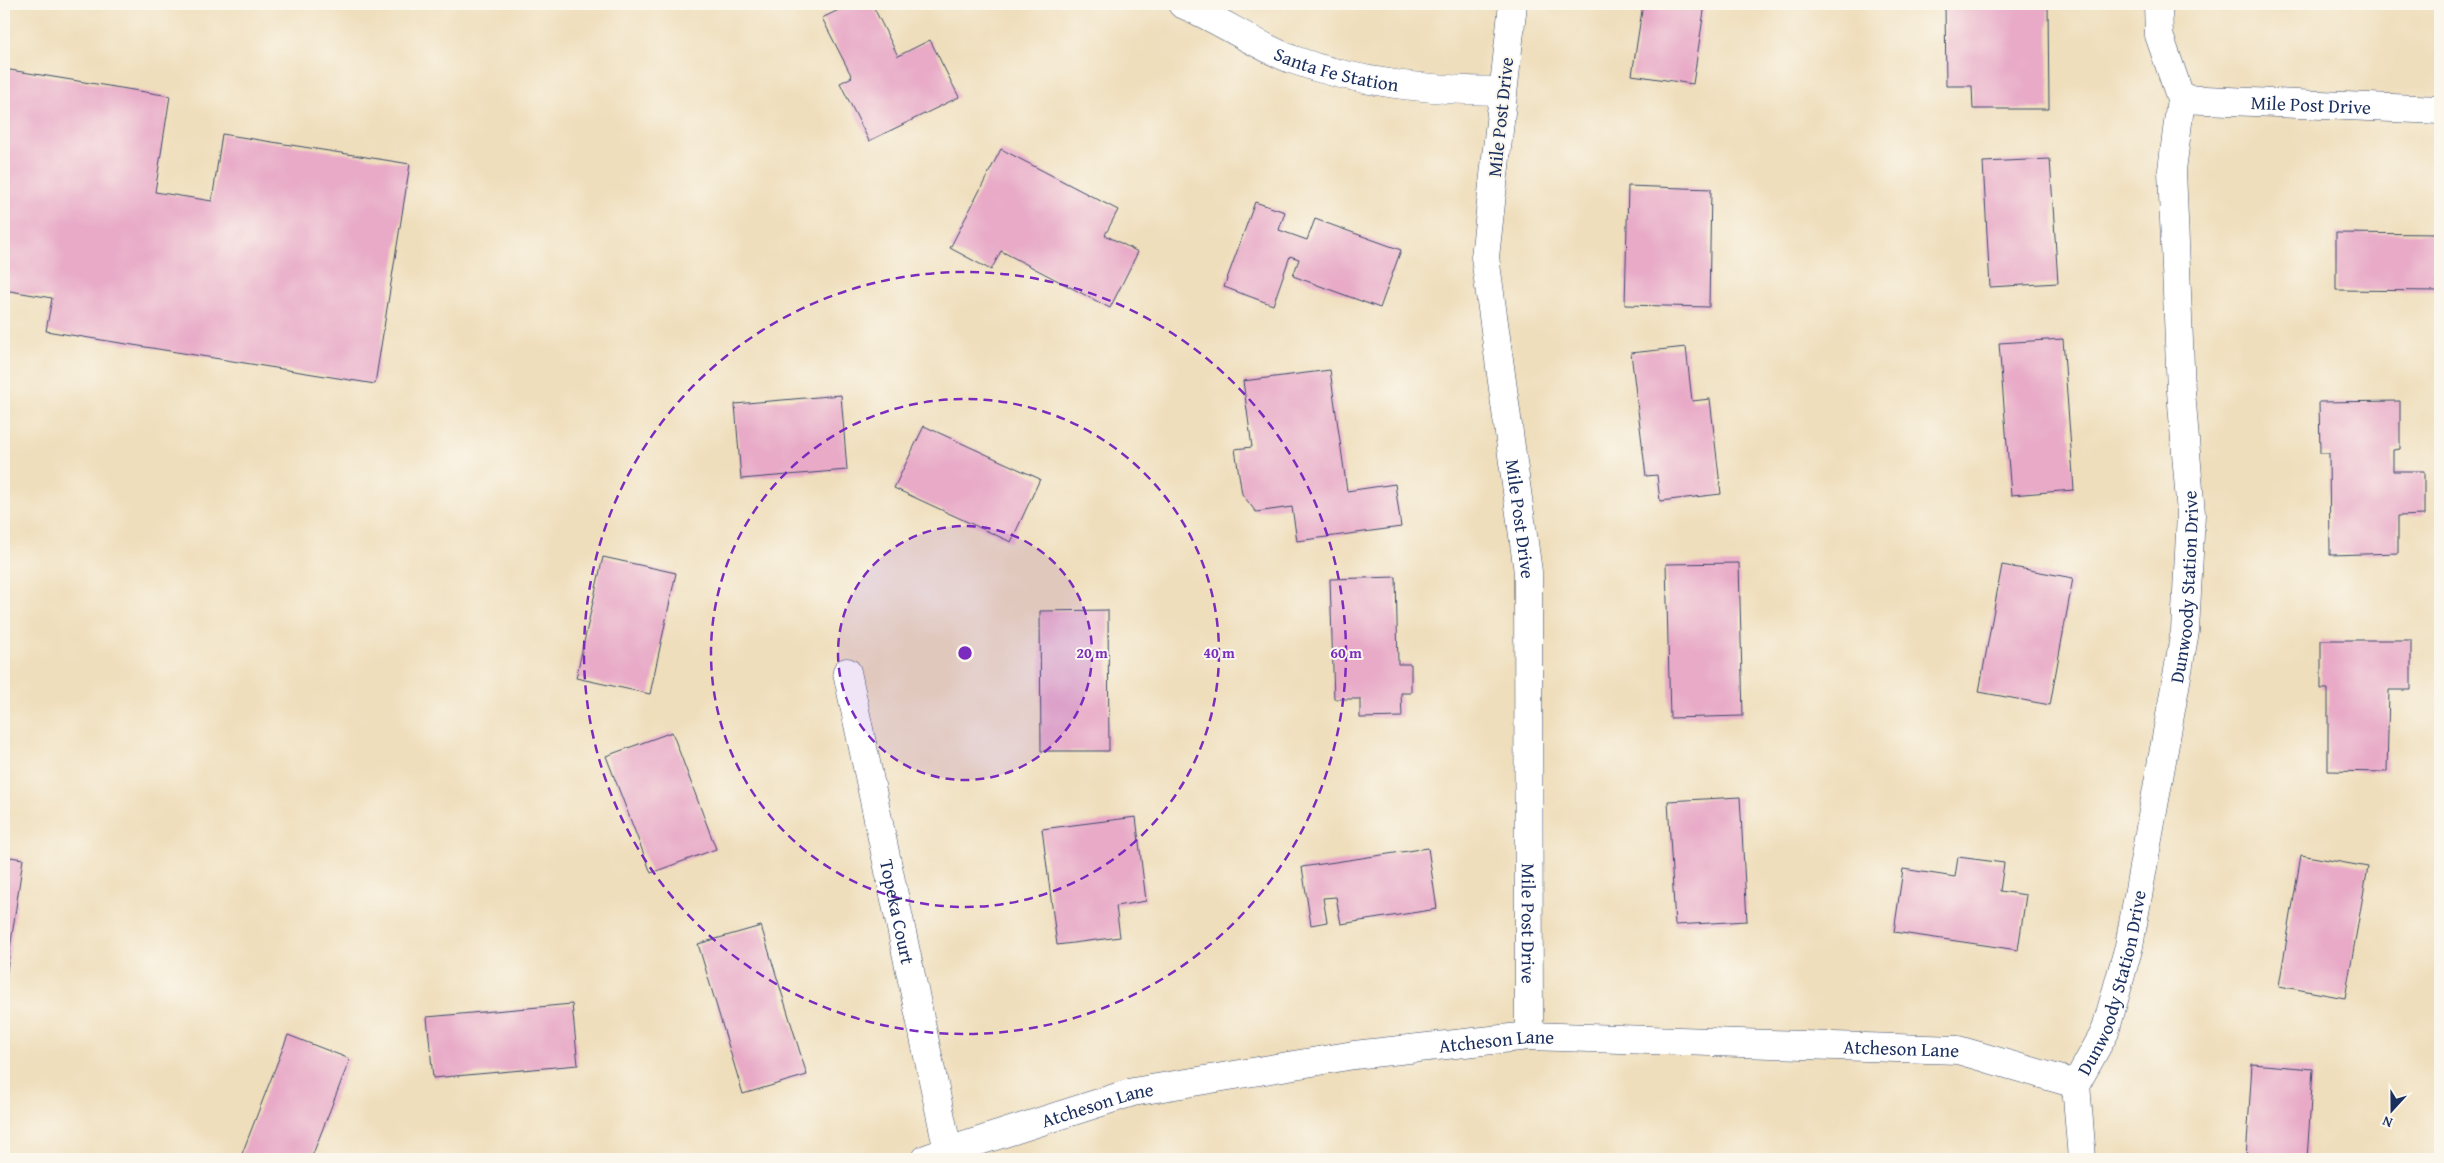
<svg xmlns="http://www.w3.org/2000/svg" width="2444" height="1163" font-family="'Gentium Book Plus',serif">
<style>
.building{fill:#e8aac7}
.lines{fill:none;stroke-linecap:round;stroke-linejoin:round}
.street-casing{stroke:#3b496c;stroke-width:29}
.street{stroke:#fff;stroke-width:28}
.ring{fill:none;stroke:#7b2cbf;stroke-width:2.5;stroke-dasharray:9 6}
.labels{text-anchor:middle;stroke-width:4;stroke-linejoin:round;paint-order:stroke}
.street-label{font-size:19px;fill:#1b2f5e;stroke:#fbf7ec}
.centre{fill:#7b2cbf;stroke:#fbf7ec;stroke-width:2.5}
.ring-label{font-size:15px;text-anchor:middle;font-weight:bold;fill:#7b2cbf;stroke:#fbf7ec;stroke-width:4;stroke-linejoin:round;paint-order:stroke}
</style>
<rect width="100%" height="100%" fill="#fbf7ec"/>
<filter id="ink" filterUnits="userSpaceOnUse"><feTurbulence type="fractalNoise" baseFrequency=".02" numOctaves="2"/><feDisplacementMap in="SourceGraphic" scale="10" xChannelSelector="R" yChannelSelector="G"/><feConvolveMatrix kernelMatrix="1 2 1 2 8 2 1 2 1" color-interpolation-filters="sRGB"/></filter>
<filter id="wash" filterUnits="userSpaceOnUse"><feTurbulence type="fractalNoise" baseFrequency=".0096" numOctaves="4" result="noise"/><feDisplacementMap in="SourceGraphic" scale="20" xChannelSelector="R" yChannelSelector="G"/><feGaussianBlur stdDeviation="1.12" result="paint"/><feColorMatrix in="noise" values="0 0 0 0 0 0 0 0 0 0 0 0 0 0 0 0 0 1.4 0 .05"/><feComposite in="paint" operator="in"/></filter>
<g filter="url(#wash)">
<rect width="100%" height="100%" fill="#efdebc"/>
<g id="blocks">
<g class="building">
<path d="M851 4H872L898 56 930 40 959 97 869 141 840 83 852 77 822 18Z"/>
<path d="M1643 4H1705L1693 84 1632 75Z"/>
<path d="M1945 4H2048L2049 109H1973L1972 86H1946Z"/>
<path d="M4 69 170 96 155 192 212 201 222 134 410 164 375 384 46 331 52 298 4 290Z"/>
<path d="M1001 149 1118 210 1105 235 1138 252 1110 308 1001 251 991 270 950 248Z"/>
<path d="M2050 159 2058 283 1990 287 1983 162Z"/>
<path d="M1628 186 1711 189 1709 307 1625 305Z"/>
<path d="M1255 202 1285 212 1279 230 1307 240 1315 219 1401 250 1380 308 1293 276 1299 259 1290 256 1273 305 1224 287Z"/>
<path d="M2336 233 2440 234V291L2336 290Z"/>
<path d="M2063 339 2074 490 2011 495 1999 343Z"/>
<path d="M1686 347 1692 401 1710 399 1721 494 1660 501 1657 475 1646 476 1631 353Z"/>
<path d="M1330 370 1347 491 1395 484 1401 527 1297 541 1292 507 1256 512 1242 494 1235 449 1252 447 1243 381Z"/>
<path d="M841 395 847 470 741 479 735 404Z"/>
<path d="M2400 401V449L2393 450V471H2424V515L2398 516V553L2330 555 2329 453H2320L2319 402Z"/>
<path d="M924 426 1040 479 1011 542 894 488Z"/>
<path d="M603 557 676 573 650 694 576 678Z"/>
<path d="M1739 563 1743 716 1670 718 1666 564Z"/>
<path d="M2002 565 2073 578 2050 705 1979 692Z"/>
<path d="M1396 577 1398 664H1411V693H1401L1402 717 1360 718V699H1334L1330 579Z"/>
<path d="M1108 610 1109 751H1041L1040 611Z"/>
<path d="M2321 640H2411V690H2389L2387 772 2328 771V689H2321Z"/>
<path d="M672 732 716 849 651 873 606 756Z"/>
<path d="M1740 797 1747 921 1675 925 1668 801Z"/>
<path d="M1136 817 1146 901 1116 906 1120 937 1057 945 1042 829Z"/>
<path d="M1428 848 1437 909 1341 924 1336 897 1323 898 1327 922 1311 925 1302 867Z"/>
<path d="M2301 855 2368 867 2345 998 2279 986Z"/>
<path d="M4 856 23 859 5 984H4Z"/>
<path d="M1958 857 2004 863 2000 891 2026 895 2018 950 1894 932 1903 869 1955 877Z"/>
<path d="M761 926 807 1075 743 1094 698 944Z"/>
<path d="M572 1004 578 1065 433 1078 427 1017Z"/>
<path d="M288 1035 350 1059 311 1159H240Z"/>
<path d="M2252 1064 2313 1069 2307 1159H2246Z"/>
</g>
</g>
</g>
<g filter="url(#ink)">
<use href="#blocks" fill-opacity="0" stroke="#3b496c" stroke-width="1"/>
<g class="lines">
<defs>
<g id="street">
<path id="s1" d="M1182 4C1219 19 1253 44 1291 59 1359 84 1431 90 1502 91"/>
<path id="s2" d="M1513 4 1485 257 1528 572 1529 1036"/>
<path id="s3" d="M2181 99 2440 110"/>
<path id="s4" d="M847 672 948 1151"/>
<path id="s5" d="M926 1159 948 1151 1133 1092 1354 1055 1529 1036 1958 1050 2076 1084"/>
<path id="s6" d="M2082 1159 2076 1084 2105 1032 2129 946 2185 631 2191 514 2181 391 2172 170 2181 99 2159 35 2158 4"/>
</g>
</defs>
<use href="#street" class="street-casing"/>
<use href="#street" class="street"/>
</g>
</g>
<circle cx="965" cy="653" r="127" fill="#7b2cbf" fill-opacity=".12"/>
<g class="ring">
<circle cx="965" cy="653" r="127"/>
<circle cx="965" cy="653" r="254"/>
<circle cx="965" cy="653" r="381"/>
</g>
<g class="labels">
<g class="street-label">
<text dy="7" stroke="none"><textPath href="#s1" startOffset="169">Santa Fe Station</textPath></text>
<text dy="7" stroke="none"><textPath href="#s3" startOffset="130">Mile Post Drive</textPath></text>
<text transform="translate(1500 117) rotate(-84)" y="7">Mile Post Drive</text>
<text dy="7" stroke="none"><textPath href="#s2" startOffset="519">Mile Post Drive</textPath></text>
<text dy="7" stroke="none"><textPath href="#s6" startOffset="588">Dunwoody Station Drive</textPath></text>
<text dy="7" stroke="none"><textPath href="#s4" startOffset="245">Topeka Court</textPath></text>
<text dy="7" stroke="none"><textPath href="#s2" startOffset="924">Mile Post Drive</textPath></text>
<text dy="7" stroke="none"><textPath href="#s6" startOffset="184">Dunwoody Station Drive</textPath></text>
<text dy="7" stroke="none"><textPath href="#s5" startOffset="585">Atcheson Lane</textPath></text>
<text dy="7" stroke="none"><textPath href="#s5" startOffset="990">Atcheson Lane</textPath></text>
<text dy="7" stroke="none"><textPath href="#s5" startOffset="180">Atcheson Lane</textPath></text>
</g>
</g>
<circle cx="965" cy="653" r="8" class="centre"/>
<g class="ring-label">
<text x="1092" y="658">20 m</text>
<text x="1219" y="658">40 m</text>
<text x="1346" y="658">60 m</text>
</g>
<rect width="2444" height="1163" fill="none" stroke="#fbf7ec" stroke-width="20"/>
<g transform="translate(2392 1110) rotate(201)" stroke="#fbf7ec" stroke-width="4" paint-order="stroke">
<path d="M0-4L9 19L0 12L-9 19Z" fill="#1b2f5e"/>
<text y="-8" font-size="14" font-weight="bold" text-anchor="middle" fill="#1b2f5e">N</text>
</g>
</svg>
